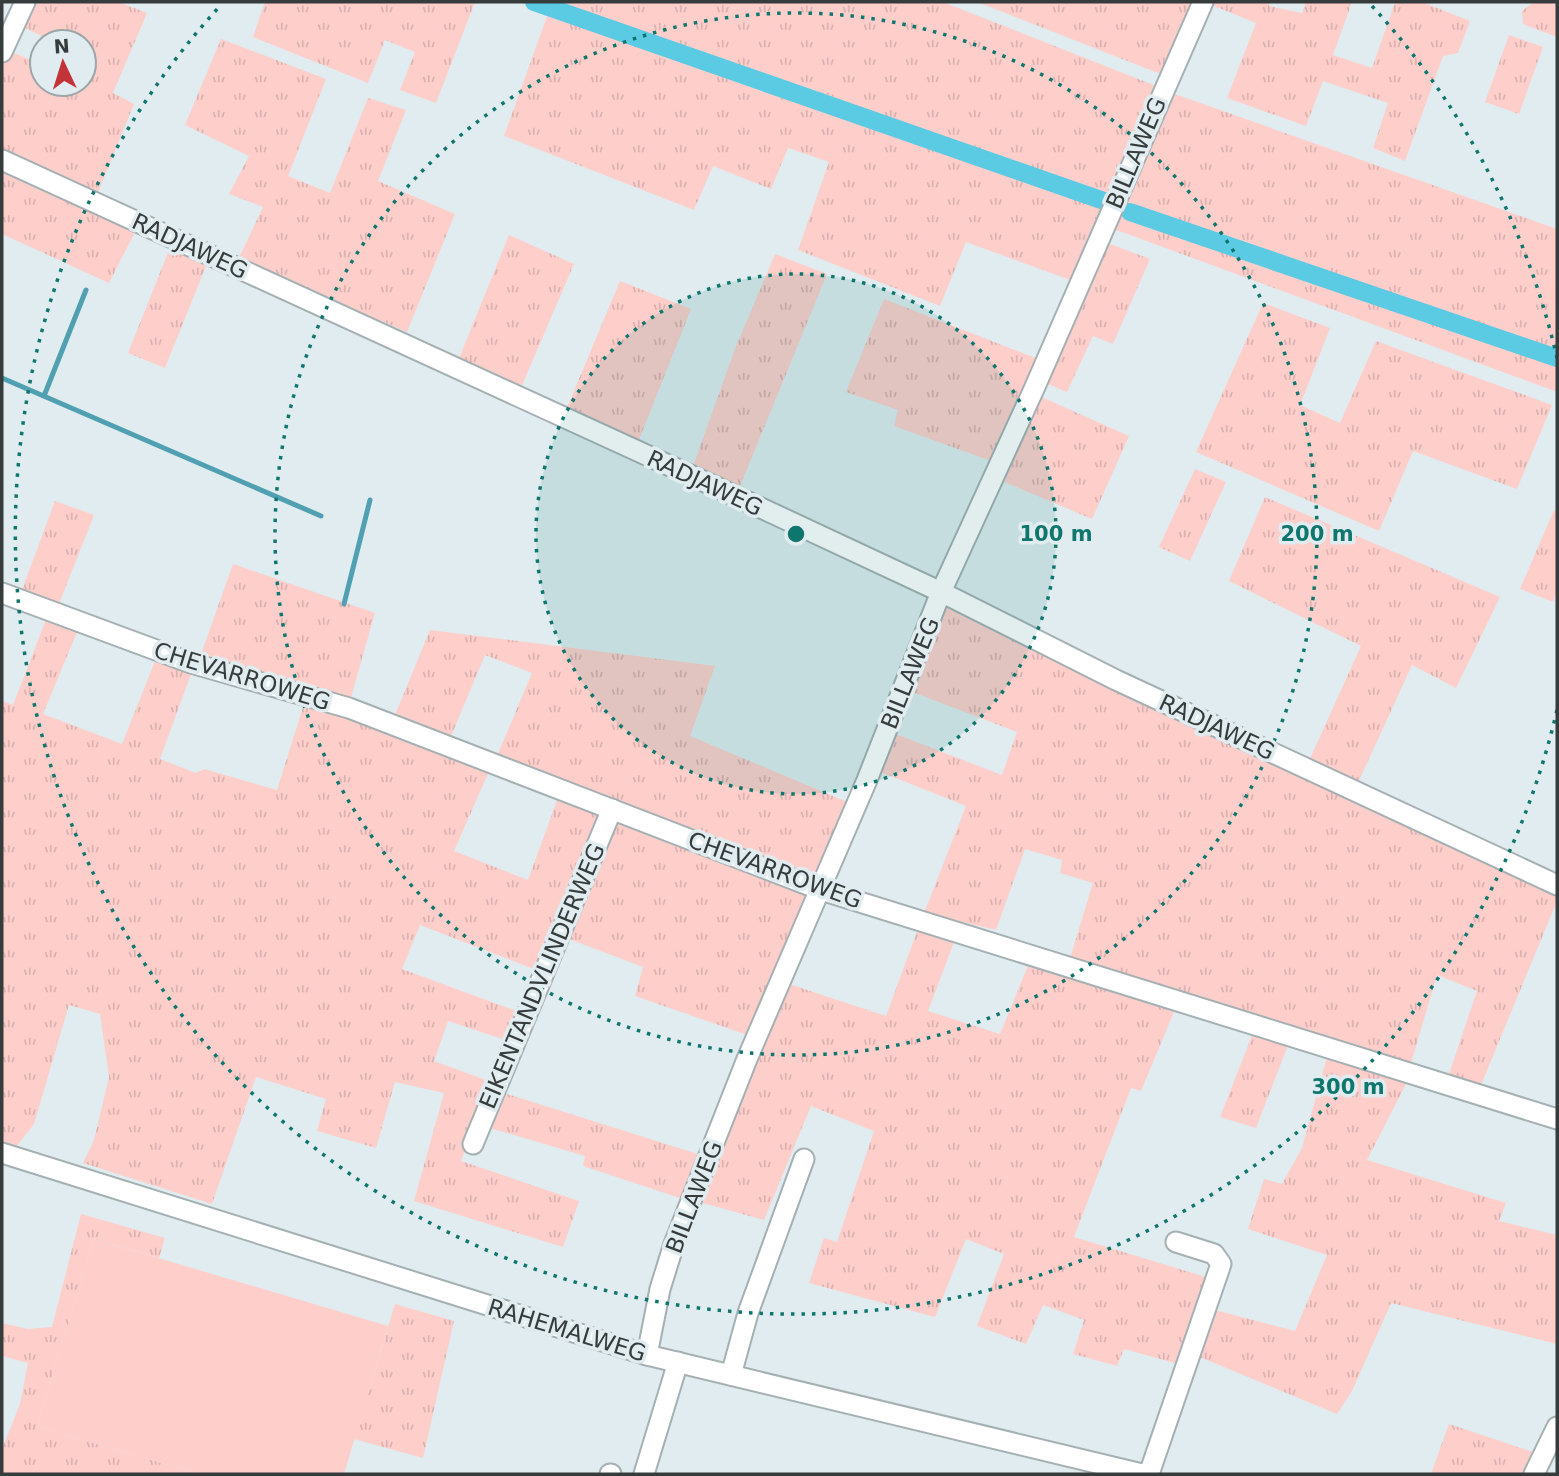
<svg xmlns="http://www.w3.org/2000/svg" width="1559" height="1476" font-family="'DejaVu Sans',sans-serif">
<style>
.grass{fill:url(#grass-tufts)}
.pitch{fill:#fececb}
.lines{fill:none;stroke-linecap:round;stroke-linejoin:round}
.stream{stroke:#50a0b2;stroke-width:5}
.canal{stroke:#5bcbe4;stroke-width:18}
.minor-casing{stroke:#a5b0b3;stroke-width:23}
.minor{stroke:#fff;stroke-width:19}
.ring{fill:none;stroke:#0f766e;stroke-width:3.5;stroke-dasharray:3.5 7}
.labels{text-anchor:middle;stroke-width:7;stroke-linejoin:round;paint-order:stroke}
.street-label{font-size:23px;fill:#363b3c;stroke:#e0ecef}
.centre{fill:#0f766e;stroke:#e0ecef;stroke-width:3.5}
.ring-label{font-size:21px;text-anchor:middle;font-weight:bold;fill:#0f766e;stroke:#e0ecef;stroke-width:7;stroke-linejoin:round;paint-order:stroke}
</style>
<defs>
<pattern id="grass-tufts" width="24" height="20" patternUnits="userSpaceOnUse" patternTransform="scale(1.75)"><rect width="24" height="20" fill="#fececb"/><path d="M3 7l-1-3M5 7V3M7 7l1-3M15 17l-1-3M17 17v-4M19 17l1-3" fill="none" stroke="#dab2af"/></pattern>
</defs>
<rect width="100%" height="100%" fill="#e0ecef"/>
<g class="grass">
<path d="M37 2H119L147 13 113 93 134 104 97 195 2 152V67L10 51 42 65V84H84V42H54L25 28Z"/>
<path d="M265 2H475L436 103 400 90 415 52 385 40 368 83 253 37Z"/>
<path d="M534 2H943L1156 86 1073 281 966 242 940 306 798 250 829 162 788 148 771 189 713 166 694 210 504 136 550 8Z"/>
<path d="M977 2H1196L1163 75Z"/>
<path d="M1210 2H1269V6L1302 13 1306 2H1352L1333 55 1372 68 1395 2H1422L1470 21 1458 53 1443 56 1405 161 1373 148 1388 103 1323 81 1306 126 1227 98 1256 23 1209 4Z"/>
<path d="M1534 2H1557V37L1523 24 1522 11Z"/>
<path d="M1509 35 1543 47 1519 114 1485 102Z"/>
<path d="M221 39 326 79 288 176 330 193 368 98 406 110 378 181 455 214 407 332 238 260 263 207 229 194 249 156 185 125Z"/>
<path d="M1169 92 1557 229V392L1111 228Z"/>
<path d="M2 165 137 228 109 283 2 234Z"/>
<path d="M509 235 574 264 520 390 458 361Z"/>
<path d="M1105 242 1150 259 1113 344 1093 336 1067 392 1045 383Z"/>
<path d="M171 245 208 261 165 368 128 353Z"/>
<path d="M775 254 827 274 738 491 692 469 735 349Z"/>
<path d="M620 281 691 309 638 442 566 410Z"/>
<path d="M884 299 1038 359 994 462 894 426 898 410 846 392Z"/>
<path d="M1263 303 1330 328 1300 405 1340 423 1376 341 1552 405 1517 489 1413 451 1379 531 1196 452Z"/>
<path d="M1037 395 1129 436 1092 519 1000 480Z"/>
<path d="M1195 469 1226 482 1190 561 1159 547Z"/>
<path d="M1265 497 1500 597 1456 688 1412 665 1357 785 1308 763 1361 646 1229 581Z"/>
<path d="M55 501 94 515 59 604 22 590Z"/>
<path d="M1554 510 1557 511V591L1553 602 1520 589Z"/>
<path d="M233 564 375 613 350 701 200 657Z"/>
<path d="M946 601 1557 894V901L1481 1085 1449 1074 1477 991 1437 975 1411 1063 1070 958 1093 883 1060 873 1062 860 1025 849 996 930 924 913 966 806 878 771 893 733 1002 775 1017 732 910 691Z"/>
<path d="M47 617 78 630 43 714 122 744 155 661 191 674 160 759 196 773 204 769 277 790 304 704 349 716 490 769 454 851 528 880 559 795 605 812 539 971 420 925 402 969 519 1012 508 1041 448 1021 434 1061 491 1082 461 1161 579 1201 563 1247 414 1201 444 1093 395 1082 376 1148 317 1131 326 1099 256 1077 212 1204 83 1163 94 1140 109 1077 100 1014 69 1005 34 1124 16 1147 2 1142V701L13 705Z"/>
<path d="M430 630 715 666 690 736 847 802 816 879 497 756 532 673 485 655 451 736 395 715Z"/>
<path d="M617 819 813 893 750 1036 635 996 643 967 569 939Z"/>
<path d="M918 929 954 942 928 1011 1000 1034 1029 963 1176 1007 1141 1091 1131 1088 1074 1237 1209 1278 1178 1364 1124 1349 1117 1366 1073 1354 1084 1320 1043 1305 1026 1344 977 1326 1004 1254 966 1239 935 1317 809 1283 824 1238 837 1242 874 1131 811 1106 764 1220 699 1202 759 1050 789 984 886 1016Z"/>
<path d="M1253 1033 1288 1045 1256 1128 1220 1117Z"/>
<path d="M1327 1057 1408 1080 1367 1160 1506 1203 1499 1221 1557 1235V1344L1391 1303 1352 1391 1337 1414 1195 1355 1211 1309 1295 1331 1327 1255 1248 1229 1264 1179 1282 1184 1302 1148Z"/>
<path d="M504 1093 704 1156 683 1199 583 1166 585 1156 490 1128Z"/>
<path d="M81 1214 165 1238 159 1258 94 1239 37 1426 199 1474H2V1449L20 1404 28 1363 2 1356V1323L28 1329 52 1327Z"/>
<path d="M395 1304 454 1321 423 1458 354 1439Z"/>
<path d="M1449 1424 1533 1452 1525 1474H1431Z"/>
</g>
<path class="pitch" d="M94 1239 388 1326 344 1474H199L37 1426Z"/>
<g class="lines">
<g class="stream">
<path d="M2 378 321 516"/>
<path d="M44 396 86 290"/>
<path d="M344 604 370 500"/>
</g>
<g class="canal">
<path d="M534 2 1104 201"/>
<path d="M1130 212 1557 358"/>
</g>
<defs>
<g id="minor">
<path d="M2 52 25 2"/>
<path d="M2 160 714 486 941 592 1116 680 1557 885"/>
<path d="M2 593 191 663 349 708 821 890 1557 1119"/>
<path d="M473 1144 612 809"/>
<path d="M2 1153 647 1355 1142 1474"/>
<path d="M647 1355 660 1289 674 1244 747 1059 867 780 941 592 1034 389 1203 2"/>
<path d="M731 1375 748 1313 804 1159"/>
<path d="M610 1474H611"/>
<path d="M644 1474 678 1362"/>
<path d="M1149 1474 1221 1264 1214 1254 1176 1242"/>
<path d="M1534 1474 1557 1427"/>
</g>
</defs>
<use href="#minor" class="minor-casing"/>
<use href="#minor" class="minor"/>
</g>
<circle cx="796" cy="534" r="260" fill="#0f766e" fill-opacity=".12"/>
<g class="ring">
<circle cx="796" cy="534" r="260"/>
<circle cx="796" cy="534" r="521"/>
<path d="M1557 710A781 781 0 1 1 220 6M1372 6A781 781 0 0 1 1557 358"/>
</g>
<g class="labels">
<g class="street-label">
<text transform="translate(1136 153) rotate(-67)" y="8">BILLAWEG</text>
<text transform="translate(190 246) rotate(25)" y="8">RADJAWEG</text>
<text transform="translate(705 483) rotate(25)" y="8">RADJAWEG</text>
<text transform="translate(910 673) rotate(-68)" y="8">BILLAWEG</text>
<text transform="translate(242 676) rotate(17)" y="8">CHEVARROWEG</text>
<text transform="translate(1217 727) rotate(25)" y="8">RADJAWEG</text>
<text transform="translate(775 870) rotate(20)" y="8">CHEVARROWEG</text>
<text transform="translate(542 976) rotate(-67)" y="8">EIKENTANDVLINDERWEG</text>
<text transform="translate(694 1197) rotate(-69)" y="8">BILLAWEG</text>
<text transform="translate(567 1330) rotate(17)" y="8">RAHEMALWEG</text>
</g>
</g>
<circle cx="796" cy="534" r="10" class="centre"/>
<g class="ring-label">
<text x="1056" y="541">100 m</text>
<text x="1317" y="541">200 m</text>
<text x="1348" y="1094">300 m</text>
</g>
<rect width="1559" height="1476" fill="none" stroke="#363b3c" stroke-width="7"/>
<g transform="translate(63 63) rotate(356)"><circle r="33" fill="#e0ecef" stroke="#9ca5a7" stroke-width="2"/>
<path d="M0-5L12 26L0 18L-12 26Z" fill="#c3333a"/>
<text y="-10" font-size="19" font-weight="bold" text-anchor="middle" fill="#363b3c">N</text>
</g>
</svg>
